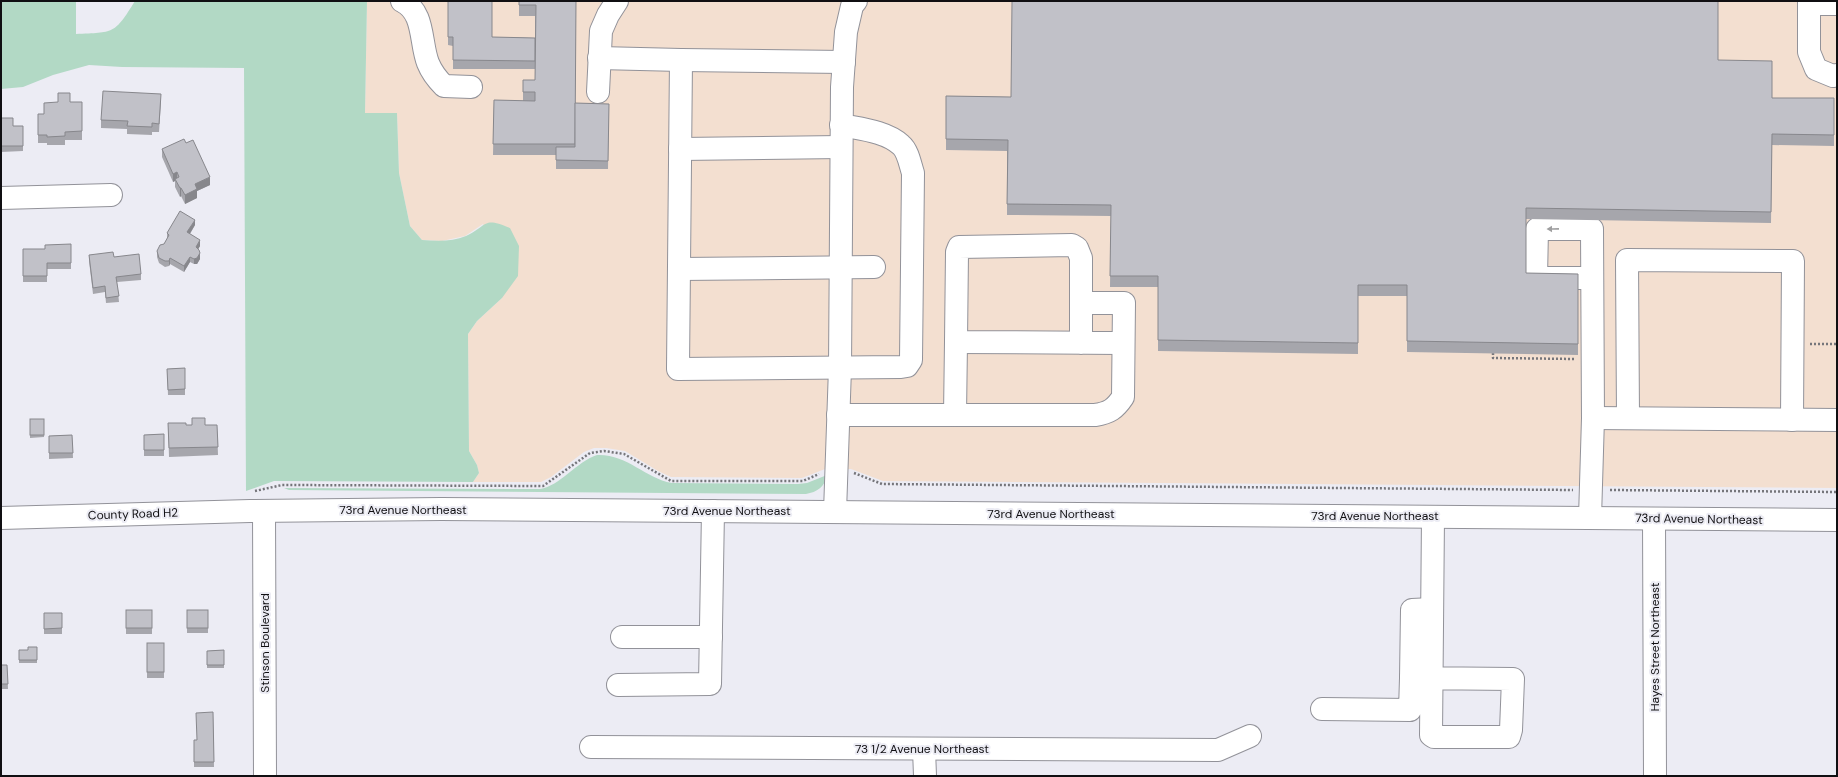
<svg xmlns="http://www.w3.org/2000/svg" width="1838" height="777" font-family="'DM Sans',sans-serif">
<style>
.industrial{fill:#f3dfd0}
.green{fill:#b2d9c5}
.lines{fill:none;stroke-linecap:round;stroke-linejoin:round}
.minor-casing{stroke:#929299;stroke-width:24}
.path{stroke:#75757a;stroke-width:2.5;stroke-dasharray:2 2;stroke-linecap:butt}
.minor{stroke:#fff;stroke-width:22}
.wall{fill:#a6a6ac}
.shaded-wall{fill:#87878c}
.building{fill:#c1c1c8;stroke:#87878c}
.oneway{fill:#9f9fa0}
.labels{text-anchor:middle;stroke-width:4;stroke-linejoin:round;paint-order:stroke}
.street-label{font-size:12px;fill:#100f12;stroke:#ececf4}
</style>
<rect width="100%" height="100%" fill="#ececf4"/>
<path class="industrial" d="M367 1H1837V488L883 481 851 469H825L802 478 671 477 658 471 625 451 606 448H594L584 452 551 477 541 482H473L479 473 477 465 469 451 468 334 477 321 502 298 483 224 465 236 442 241 422 240 410 226 399 173 397 113H365Z"/>
<g class="green">
<path d="M1 1H76V34C114 32 114 35 135 1H367L365 113H397L399 173 410 226 422 240C437 241 452 242 466 236 488 226 482 216 510 228L519 246 518 276 502 298 477 321 468 334 469 451 477 465 479 473 473 482 274 481 246 491 244 68 122 67 89 65 53 75 23 87 1 89Z"/>
<path d="M597 455C628 454 644 478 672 483L798 484 807 483 827 475C825 487 817 492 806 494L289 490 284 488 540 489C560 486 576 462 597 455Z"/>
</g>
<g class="lines">
<defs>
<g id="minor">
<path d="M402 1C425 12 420 43 428 63 432 73 437 79 444 86L471 87"/>
<path d="M1809 1V52L1816 69 1833 76 1837 75"/>
<path d="M1809 4H1837"/>
<path d="M599 58 681 60 678 369 901 367 907 366 911 360 913 173C910 164 908 151 901 145 886 131 860 129 841 125"/>
<path d="M681 60 844 62"/>
<path d="M598 92 601 31 608 15 617 1"/>
<path d="M680 149 841 147"/>
<path d="M1 198 111 195"/>
<path d="M679 269 874 267"/>
<path d="M1081 343V258L1077 248 1072 245 959 247 957 252 956 342 1123 343"/>
<path d="M838 415H1095C1109 413 1115 409 1123 397L1124 303H1082"/>
<path d="M955 415 956 342"/>
<path d="M1593 418 1837 420"/>
<path d="M1628 418 1627 260 1793 261 1792 420"/>
<path d="M264 511 265 776"/>
<path d="M835 512 840 368 842 87 846 32 852 6 856 1"/>
<path d="M1 518 250 511 441 509 1837 520"/>
<path d="M1590 518 1593 418 1592 229H1537L1536 278H1592"/>
<path d="M1654 519 1655 776"/>
<path d="M622 637H711"/>
<path d="M1411 678 1412 610 1432 609"/>
<path d="M618 685 710 684 713 511"/>
<path d="M1322 709 1410 710 1411 678 1513 679 1511 730 1509 737H1434L1431 735C1432 662 1432 589 1433 517"/>
<path d="M591 747 1218 750 1250 736"/>
<path d="M924 749 925 776"/>
</g>
</defs>
<use href="#minor" class="minor-casing"/>
<g class="path">
<path d="M1810 344H1837"/>
<path d="M1493 353V358L1576 359"/>
<path d="M854 473 882 484 1573 490"/>
<path d="M1610 490 1837 492"/>
<path d="M255 491 282 485 543 486 590 453 604 451 624 454 671 481H803L819 474"/>
</g>
<use href="#minor" class="minor"/>
</g>
<g class="wall">
<path d="M448 1 492 37 535 38V16H519V1H576L575 103 609 104 608 169H556V155H493L494 100 523 101V80H535V69H453V46L448 45Z"/>
<path d="M1718 60 1772 98H1834V146L1772 145 1771 223 1526 219V273L1578 274V355L1407 352V296H1358V354L1158 351V287H1110L1111 216 1007 215V151L946 150V96L1011 97Z"/>
<path d="M70 102H82V140H65V145H47V143H38V114H44Z"/>
<path d="M161 102 159 132H152V135L127 134V129L101 128V120Z"/>
<path d="M1 118 13 126H23V151L1 152Z"/>
<path d="M162 149 210 185 197 191V198L185 204 181 196 180 197 175 187V181L173 182 162 157Z"/>
<path d="M195 225 190 234 200 246 198 249 200 259 197 264H194L190 262 184 272 170 264 169 266 165 267 159 263 157 257V251L164 244 167 239V233Z"/>
<path d="M71 244V269H47V282H23V249H45Z"/>
<path d="M89 255 114 257 141 274V280L117 282 119 302 106 303 105 292 93 294 89 261Z"/>
<path d="M185 368V395H168L167 369Z"/>
<path d="M30 419H44V437L30 438Z"/>
<path d="M168 423 186 425H217L218 455 169 457Z"/>
<path d="M164 434V456H144V435Z"/>
<path d="M72 435 73 458 49 459V436Z"/>
<rect x="126" y="610" width="26" height="24"/>
<rect x="187" y="610" width="21" height="23"/>
<rect x="44" y="613" width="18" height="21"/>
<rect x="147" y="643" width="17" height="35"/>
<path d="M37 647V663H19V650H28Z"/>
<path d="M224 650V668H207V651Z"/>
<path d="M1 665H7L8 689H1Z"/>
<path d="M213 712 214 767H194V740H197Z"/>
</g>
<g class="shaded-wall">
<path d="M177 172V180L175 179V181L173 182V174Z"/>
<path d="M210 177V185L197 191V198L185 204V195L195 184Z"/>
<path d="M180 188H181V196L180 197Z"/>
<path d="M195 220V225L187 238V232Z"/>
<path d="M200 240V246L196 253V247Z"/>
<path d="M200 253V259L197 264H194V259Z"/>
<path d="M190 257V262L184 272V266Z"/>
<path d="M170 258V264L169 266V261Z"/>
</g>
<g class="building">
<path d="M448 1H492V37L535 38V61L453 60V37H448Z"/>
<path d="M519 1H576L575 144H493L494 100 535 101V92H523V80H535L536 5H519Z"/>
<path d="M1012 1H1718V60L1772 61V98H1834V135L1772 134 1771 212 1526 208V273L1578 274V344L1407 341V285H1358V343L1158 340V276H1110L1111 205 1007 204 1008 140 946 139V96L1011 97Z"/>
<path d="M103 91 161 94 159 124 152 123V127L127 126 128 121 101 120Z"/>
<path d="M58 93H70V102H82V131L65 132V136L47 137V135H38V114H44V103L58 102Z"/>
<path d="M575 103 609 104 608 161 556 160V147H575Z"/>
<path d="M1 118H13V126H23V146H1Z"/>
<path d="M184 139 186 143 193 140 210 177 195 184 197 189 185 195 181 188H180L175 179 179 177 177 172 173 174 162 149Z"/>
<path d="M180 211 195 220 187 232 200 240 196 247 199 250 200 253 197 258 194 259 190 257 184 266 170 258 169 261H165L159 258 157 251 160 245 164 244 169 235 167 233Z"/>
<path d="M71 244V263H47V276H23V249H45V245Z"/>
<path d="M113 252 114 257 139 254 141 274 116 277 119 296 106 298 105 286 93 288 89 255Z"/>
<path d="M185 368V389L168 390 167 369Z"/>
<path d="M192 418H205V425H217L218 447 169 448 168 423H186V425H192Z"/>
<rect x="30" y="419" width="14" height="16"/>
<path d="M164 434V450H144V435Z"/>
<path d="M72 435 73 453H49V436Z"/>
<rect x="126" y="610" width="26" height="18"/>
<rect x="187" y="610" width="21" height="18"/>
<path d="M44 613H62V628L44 629Z"/>
<rect x="147" y="643" width="17" height="29"/>
<path d="M28 647H37V660H19V650H28Z"/>
<path d="M224 650V665H207V651Z"/>
<path d="M1 665H7L8 684H1Z"/>
<path d="M213 712 214 762H194V740H197L196 713Z"/>
</g>
<defs><path id="oneway-solid" d="M-6-.8H1V-3.2L6.5 0L1 3.2V.8H-6Z"/></defs>
<use class="oneway" href="#oneway-solid" transform="translate(1553 229) rotate(179)"/>
<g class="labels">
<g class="street-label">
<text x="403" y="514">73rd Avenue Northeast</text>
<text x="727" y="515">73rd Avenue Northeast</text>
<text transform="translate(133 514) rotate(-2)" y="4">County Road H2</text>
<text x="1051" y="518">73rd Avenue Northeast</text>
<text x="1375" y="520">73rd Avenue Northeast</text>
<text transform="translate(1699 519) rotate(1)" y="4">73rd Avenue Northeast</text>
<text transform="translate(265 643) rotate(-90)" y="4">Stinson Boulevard</text>
<text transform="translate(1655 647) rotate(-90)" y="4">Hayes Street Northeast</text>
<text x="922" y="753">73 1/2 Avenue Northeast</text>
</g>
</g>
<rect width="1838" height="777" fill="none" stroke="#100f12" stroke-width="4"/>
</svg>
